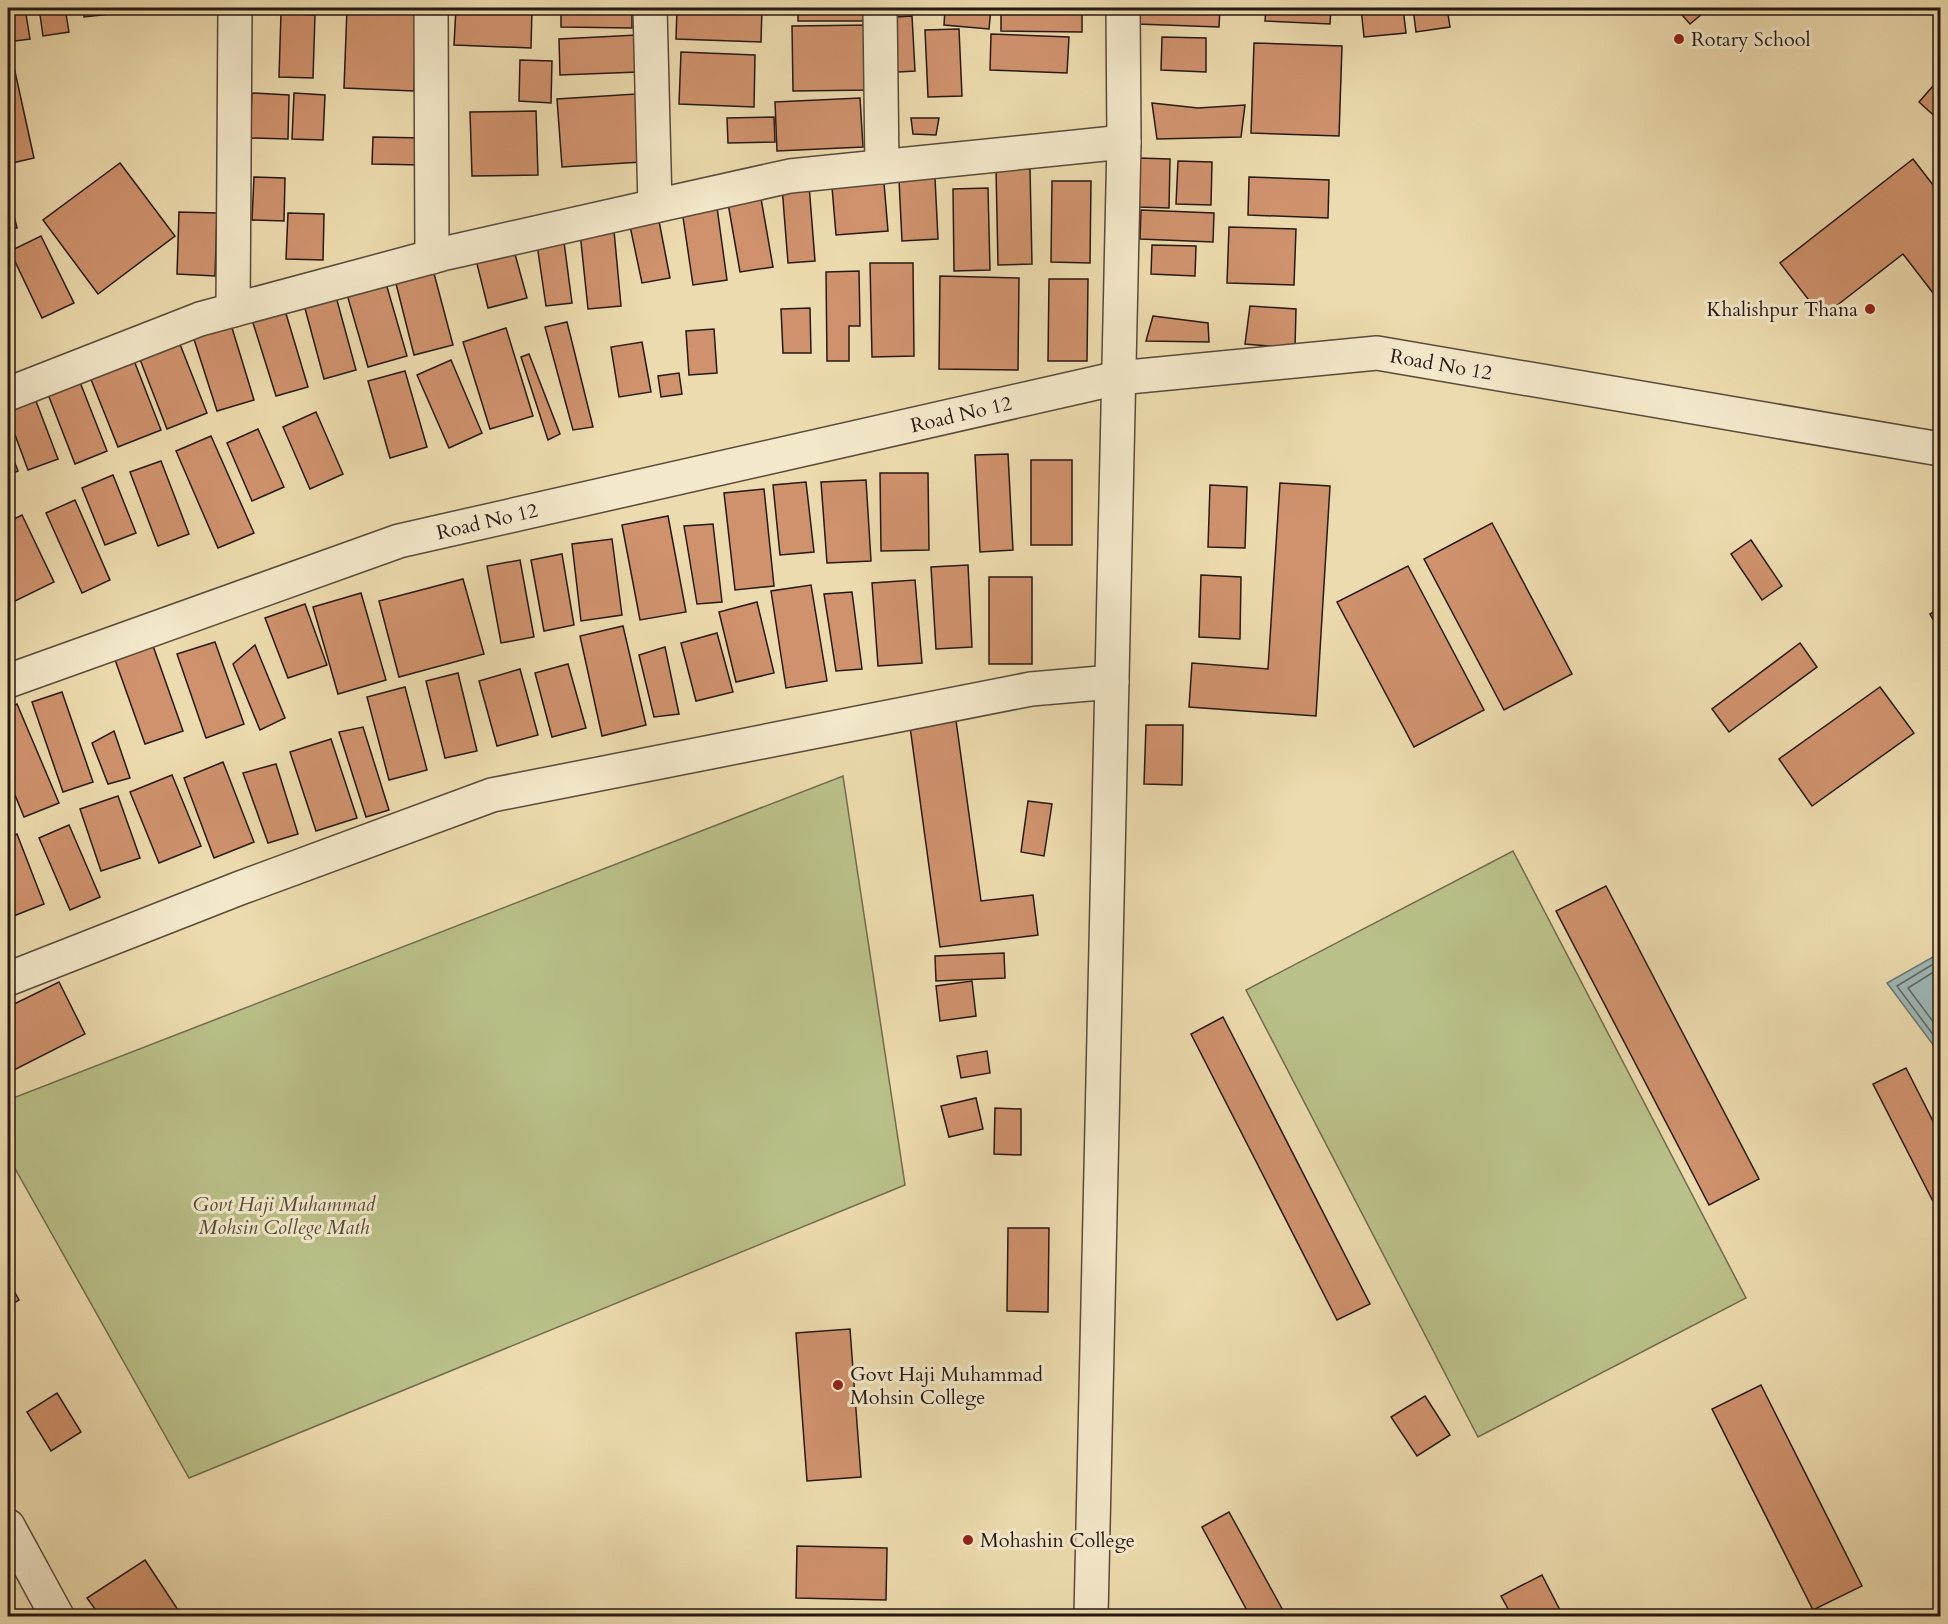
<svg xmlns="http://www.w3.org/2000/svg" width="1948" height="1624" font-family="Cardo,serif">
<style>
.green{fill:#bac089;stroke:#706c4e;stroke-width:1.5}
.water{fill:#9db8b6;stroke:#6d7875;stroke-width:1.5}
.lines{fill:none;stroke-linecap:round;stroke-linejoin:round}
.shore{stroke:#626864;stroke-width:1.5}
.building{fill:#cf926d;stroke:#261913;stroke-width:1.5}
.street-casing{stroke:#584a3a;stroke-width:36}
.street{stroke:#f3e8ca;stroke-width:33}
.poi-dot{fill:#8f2418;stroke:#f3e8ca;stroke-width:2}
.labels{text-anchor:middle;stroke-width:6;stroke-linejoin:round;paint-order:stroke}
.poi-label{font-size:20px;fill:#261913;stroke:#f3e8ca;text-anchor:start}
.street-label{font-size:20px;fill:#261913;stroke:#f3e8ca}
.park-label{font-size:20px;font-style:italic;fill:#524b36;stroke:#f3e8ca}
</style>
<rect width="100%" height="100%" fill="#ecdbae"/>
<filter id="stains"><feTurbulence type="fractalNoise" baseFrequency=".00333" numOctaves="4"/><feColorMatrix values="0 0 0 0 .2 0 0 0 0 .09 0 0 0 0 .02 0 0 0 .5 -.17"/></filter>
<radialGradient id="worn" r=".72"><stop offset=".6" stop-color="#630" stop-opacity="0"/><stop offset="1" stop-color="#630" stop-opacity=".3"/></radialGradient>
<g class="green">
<path d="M843 776 905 1185 189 1478 8 1156V1100Z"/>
<path d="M1513 851 1746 1298 1478 1437 1246 990Z"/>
</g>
<path class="water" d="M1940 953V1054L1887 983Z"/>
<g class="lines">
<g class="shore">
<path d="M1940 960 1897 986 1940 1044"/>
<path d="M1940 968 1908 988 1940 1031"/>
</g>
</g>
<g class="building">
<path d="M8 8H25L30 39 8 42Z"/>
<path d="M39 8H65L69 32 43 36Z"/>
<path d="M83 8H109L110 14 84 17Z"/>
<path d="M347 8H416L414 91 344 88Z"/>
<path d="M456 8H532L531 48 454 45Z"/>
<path d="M561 8H632V28L561 27Z"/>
<path d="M677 8H762L761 42 676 39Z"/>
<rect x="798" y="8" width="73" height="13"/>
<path d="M945 8H991L989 29 944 25Z"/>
<path d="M1001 8H1082V32L1001 31Z"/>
<path d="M1137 8H1220L1219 27 1137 24Z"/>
<path d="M1266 8H1331L1330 24 1265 21Z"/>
<path d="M1361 8H1403L1406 33 1364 37Z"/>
<path d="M1413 8H1447L1450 27 1416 32Z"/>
<path d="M1676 8H1709L1690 24Z"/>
<path d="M281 13 315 15 313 78 279 77Z"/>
<path d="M912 16 915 71 881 73 878 18Z"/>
<path d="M873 25V90L793 91 792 26Z"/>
<path d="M959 29 962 96 928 97 925 30Z"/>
<path d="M991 34 1069 37 1067 73 990 70Z"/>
<path d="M637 35 639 72 560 75 559 39Z"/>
<path d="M1162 37 1206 38V72L1161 70Z"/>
<path d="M1254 43 1342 46 1339 136 1251 133Z"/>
<path d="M681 52 755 55 754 107 679 104Z"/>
<path d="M12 58 34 158 8 164V59Z"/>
<path d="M520 60 552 61 551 103 519 101Z"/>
<path d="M1940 78V121L1919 102Z"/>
<path d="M252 93 289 95 288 139 250 138Z"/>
<path d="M294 93 325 95 323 140 292 139Z"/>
<path d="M636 94 641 162 562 167 557 99Z"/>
<path d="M860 98 863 147 777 151 775 102Z"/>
<path d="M1152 103 1198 108 1245 105 1241 137 1157 139Z"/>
<path d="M536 111 538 175 472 176 470 112Z"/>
<path d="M774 117 775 142 728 143 727 118Z"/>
<path d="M911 118H939L936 135 913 134Z"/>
<path d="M373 137 423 138 422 165 372 164Z"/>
<path d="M1139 158 1170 159 1169 208 1138 207Z"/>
<path d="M1913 159 1940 194V302L1903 254 1822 317 1780 263Z"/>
<path d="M1178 161 1212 162 1211 205 1176 204Z"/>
<path d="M120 163 175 236 98 294 43 220Z"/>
<path d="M996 169H1030L1032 264 998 265Z"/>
<path d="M254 177 285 178 284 221 252 220Z"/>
<path d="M1249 177 1329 180 1328 218 1248 215Z"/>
<path d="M935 178 938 239 902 241 899 180Z"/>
<path d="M1052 181H1091L1090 263 1051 262Z"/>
<path d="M884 183 888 231 836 235 832 187Z"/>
<path d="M809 185 815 261 788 263 782 187Z"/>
<path d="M759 187 773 267 740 272 726 192Z"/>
<path d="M988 188 990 270 954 271 953 189Z"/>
<path d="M8 192 17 228 8 230Z"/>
<path d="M715 193 727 280 693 285 680 197Z"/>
<path d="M1141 210 1214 213 1213 242 1140 239Z"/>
<path d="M179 212 217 213 215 276 177 274Z"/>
<path d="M288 213 324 214 323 260 286 259Z"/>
<path d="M613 220 621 306 588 309 579 223Z"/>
<path d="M659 221 670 278 642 283 630 226Z"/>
<path d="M562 227 572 303 546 306 535 231Z"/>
<path d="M1229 227 1296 229 1294 285 1227 283Z"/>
<path d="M41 236 74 303 42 318 10 251Z"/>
<path d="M512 243 527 298 488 308 474 252Z"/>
<path d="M1152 245 1196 246 1195 276 1151 274Z"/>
<path d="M428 251 453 345 414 355 390 260Z"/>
<path d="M870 263H913L914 356 872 357Z"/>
<path d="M859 271 860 326H849V361H827L826 272Z"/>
<path d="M940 276 1019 278 1018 370 939 369Z"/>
<path d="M1049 279H1088L1087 361H1048Z"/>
<path d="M385 280 407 356 368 367 346 291Z"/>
<path d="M335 293 356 370 324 379 303 301Z"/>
<path d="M281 297 308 387 276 396 248 307Z"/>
<path d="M1250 306 1296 309 1295 348 1245 344Z"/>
<path d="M810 308 811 353H783L781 309Z"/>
<path d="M1153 316 1208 323 1209 342 1146 341Z"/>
<path d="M229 318 254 400 217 411 191 330Z"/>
<path d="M567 322 593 427 573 430 545 327Z"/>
<path d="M506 328 533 416 490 429 463 342Z"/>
<path d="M174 329 207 413 167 429 134 344Z"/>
<path d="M714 329 717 373 689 375 686 331Z"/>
<path d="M642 342 651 392 619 397 611 347Z"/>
<path d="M128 345 161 430 118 447 84 362Z"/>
<path d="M529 354 560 434 548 440 521 357Z"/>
<path d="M451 360 482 433 449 448 417 375Z"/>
<path d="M405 371 427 447 390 458 368 381Z"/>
<path d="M76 372 107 451 75 464 44 384Z"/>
<path d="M679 373 682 394 661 397 658 376Z"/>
<path d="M31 388 58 459 28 470 8 416V397Z"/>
<path d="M316 412 343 474 310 489 283 427Z"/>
<path d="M258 429 284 487 252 501 227 443Z"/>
<path d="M211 436 254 533 218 548 176 451Z"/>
<path d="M8 445 18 471 8 475Z"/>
<path d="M1008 454 1013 550 980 552 975 455Z"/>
<rect x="1031" y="460" width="41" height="85"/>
<path d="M161 461 189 534 158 546 130 472Z"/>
<path d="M880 473H928L929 550 881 551Z"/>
<path d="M113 475 136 533 105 545 82 488Z"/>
<path d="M866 480 871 561 827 563 821 482Z"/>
<path d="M806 482 814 552 780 555 773 485Z"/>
<path d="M1280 483 1330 486 1316 716 1189 707 1192 663 1268 669Z"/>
<path d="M1210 485 1247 487 1245 548 1208 547Z"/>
<path d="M764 489 774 586 735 590 724 493Z"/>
<path d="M75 500 110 580 82 593 46 513Z"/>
<path d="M22 515 54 582 11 603 8 596V522Z"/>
<path d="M668 516 686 612 640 620 622 525Z"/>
<path d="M1492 523 1572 674 1504 710 1424 559Z"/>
<path d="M713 524 722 602 697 604 684 526Z"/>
<path d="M612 539 622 615 581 621 572 544Z"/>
<path d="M1751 540 1782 586 1762 600 1731 554Z"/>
<path d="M562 554 574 625 544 631 531 560Z"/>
<path d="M520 560 534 637 501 643 487 566Z"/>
<path d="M968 565 972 647 936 649 931 567Z"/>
<path d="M1408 566 1484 710 1414 747 1337 602Z"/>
<path d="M1201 575 1241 577 1240 639 1199 637Z"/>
<rect x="989" y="577" width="43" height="87"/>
<path d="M463 579 484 654 399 677 379 601Z"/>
<path d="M915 580 922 663 878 666 872 583Z"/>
<path d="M811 585 827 681 786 688 771 591Z"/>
<path d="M852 592 862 669 836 671 824 594Z"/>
<path d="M361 593 386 680 338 694 313 607Z"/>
<path d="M757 602 774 673 736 682 719 612Z"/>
<path d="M305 604 327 665 288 678 265 618Z"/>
<path d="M1940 608V632L1930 614Z"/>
<path d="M623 626 646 725 602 736 580 636Z"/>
<path d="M717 633 733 692 696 701 681 643Z"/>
<path d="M215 642 244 724 206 738 177 654Z"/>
<path d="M152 643 183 731 145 744 114 657Z"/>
<path d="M1800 643 1817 667 1729 732 1712 709Z"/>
<path d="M255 645 285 718 260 730 233 664Z"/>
<path d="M665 647 679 714 654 717 639 655Z"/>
<path d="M568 664 586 728 552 737 535 673Z"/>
<path d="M520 669 538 735 497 746 479 681Z"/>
<path d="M458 673 477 751 445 758 426 681Z"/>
<path d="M405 687 427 770 389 780 367 697Z"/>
<path d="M1880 687 1914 733 1812 806 1779 759Z"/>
<path d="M62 692 93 782 63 792 32 702Z"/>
<path d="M17 704 59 803 24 817 8 778V708Z"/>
<path d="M954 706 981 901 1033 895 1038 935 940 947 908 712Z"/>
<path d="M1146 725H1183L1182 785 1144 784Z"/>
<path d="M363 727 389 810 366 817 339 732Z"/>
<path d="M114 731 130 778 108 784 92 743Z"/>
<path d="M331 739 357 818 316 831 290 752Z"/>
<path d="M223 762 254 842 214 858 184 778Z"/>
<path d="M276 764 298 834 268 843 243 773Z"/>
<path d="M172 775 201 846 159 863 130 792Z"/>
<path d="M118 796 140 858 101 871 80 809Z"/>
<path d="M1028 801 1052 804 1044 856 1021 852Z"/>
<path d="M69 825 100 897 70 910 39 838Z"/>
<path d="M17 834 44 904 11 917 8 909V838Z"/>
<path d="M1606 886 1759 1179 1709 1205 1556 911Z"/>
<path d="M1004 953 1005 978 936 981 935 956Z"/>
<path d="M972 981 976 1016 940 1021 936 986Z"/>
<path d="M59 982 85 1034 8 1073V1007Z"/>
<path d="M1223 1017 1370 1304 1337 1320 1191 1034Z"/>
<path d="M987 1051 990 1073 961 1078 957 1056Z"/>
<path d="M1906 1068 1940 1135V1215L1873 1084Z"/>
<path d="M976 1098 983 1129 949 1137 941 1106Z"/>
<path d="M995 1108 1021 1109V1155L994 1154Z"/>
<path d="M1008 1228H1049L1048 1312 1007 1311Z"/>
<path d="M8 1280 19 1300 8 1307Z"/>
<path d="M850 1329 861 1477 807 1481 796 1333Z"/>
<path d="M1761 1385 1862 1586 1813 1610 1712 1409Z"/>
<path d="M57 1393 81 1432 51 1451 27 1412Z"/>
<path d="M1425 1396 1450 1435 1417 1456 1391 1417Z"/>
<path d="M1229 1512 1286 1616H1250L1202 1527Z"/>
<path d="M797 1546 887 1548 886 1600 796 1598Z"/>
<path d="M145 1560 182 1616H100L87 1598Z"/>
<path d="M1542 1575 1563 1616H1512L1501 1596Z"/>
</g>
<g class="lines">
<defs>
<g id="street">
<path d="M431 8 432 257"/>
<path d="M650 8 655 206"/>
<path d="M880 8 882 167"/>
<path d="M233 310 235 8"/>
<path d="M8 394 200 319 442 254 655 206 790 176 1124 142"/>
<path d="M8 681 399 541 1118 378 1377 353 1940 449"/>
<path d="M8 979 240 888 492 795 1031 689 1112 682"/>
<path d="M8 1526 57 1616"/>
<path d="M1091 1616 1124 142 1123 8"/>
</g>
</defs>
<use href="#street" class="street-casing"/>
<use href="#street" class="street"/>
</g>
<g class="poi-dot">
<circle cx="1679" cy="39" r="6"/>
<circle cx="1870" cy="309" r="6"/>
<circle cx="838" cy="1385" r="6"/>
<circle cx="968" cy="1540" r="6"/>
</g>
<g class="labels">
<g class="poi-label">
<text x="1691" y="46">Rotary School</text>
<text x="1858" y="316" text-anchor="end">Khalishpur Thana</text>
<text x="850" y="1381">Govt Haji Muhammad<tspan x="850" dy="23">Mohsin College</tspan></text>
<text x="980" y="1547">Mohashin College</text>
</g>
<g class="street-label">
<text transform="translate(1441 364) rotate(10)" y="7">Road No 12</text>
<text transform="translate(961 414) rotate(-13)" y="7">Road No 12</text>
<text transform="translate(487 521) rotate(-13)" y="7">Road No 12</text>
</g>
<g class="park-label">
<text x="284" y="1211">Govt Haji Muhammad<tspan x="284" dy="23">Mohsin College Math</tspan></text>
</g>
</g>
<rect width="1948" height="1624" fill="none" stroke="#ecdbae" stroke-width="30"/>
<rect x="9" y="9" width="1930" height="1606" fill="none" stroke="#261913" stroke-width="3"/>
<rect x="15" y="15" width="1918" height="1594" fill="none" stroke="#261913" stroke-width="1.5"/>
<rect width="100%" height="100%" filter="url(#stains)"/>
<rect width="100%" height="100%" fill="url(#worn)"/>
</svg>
